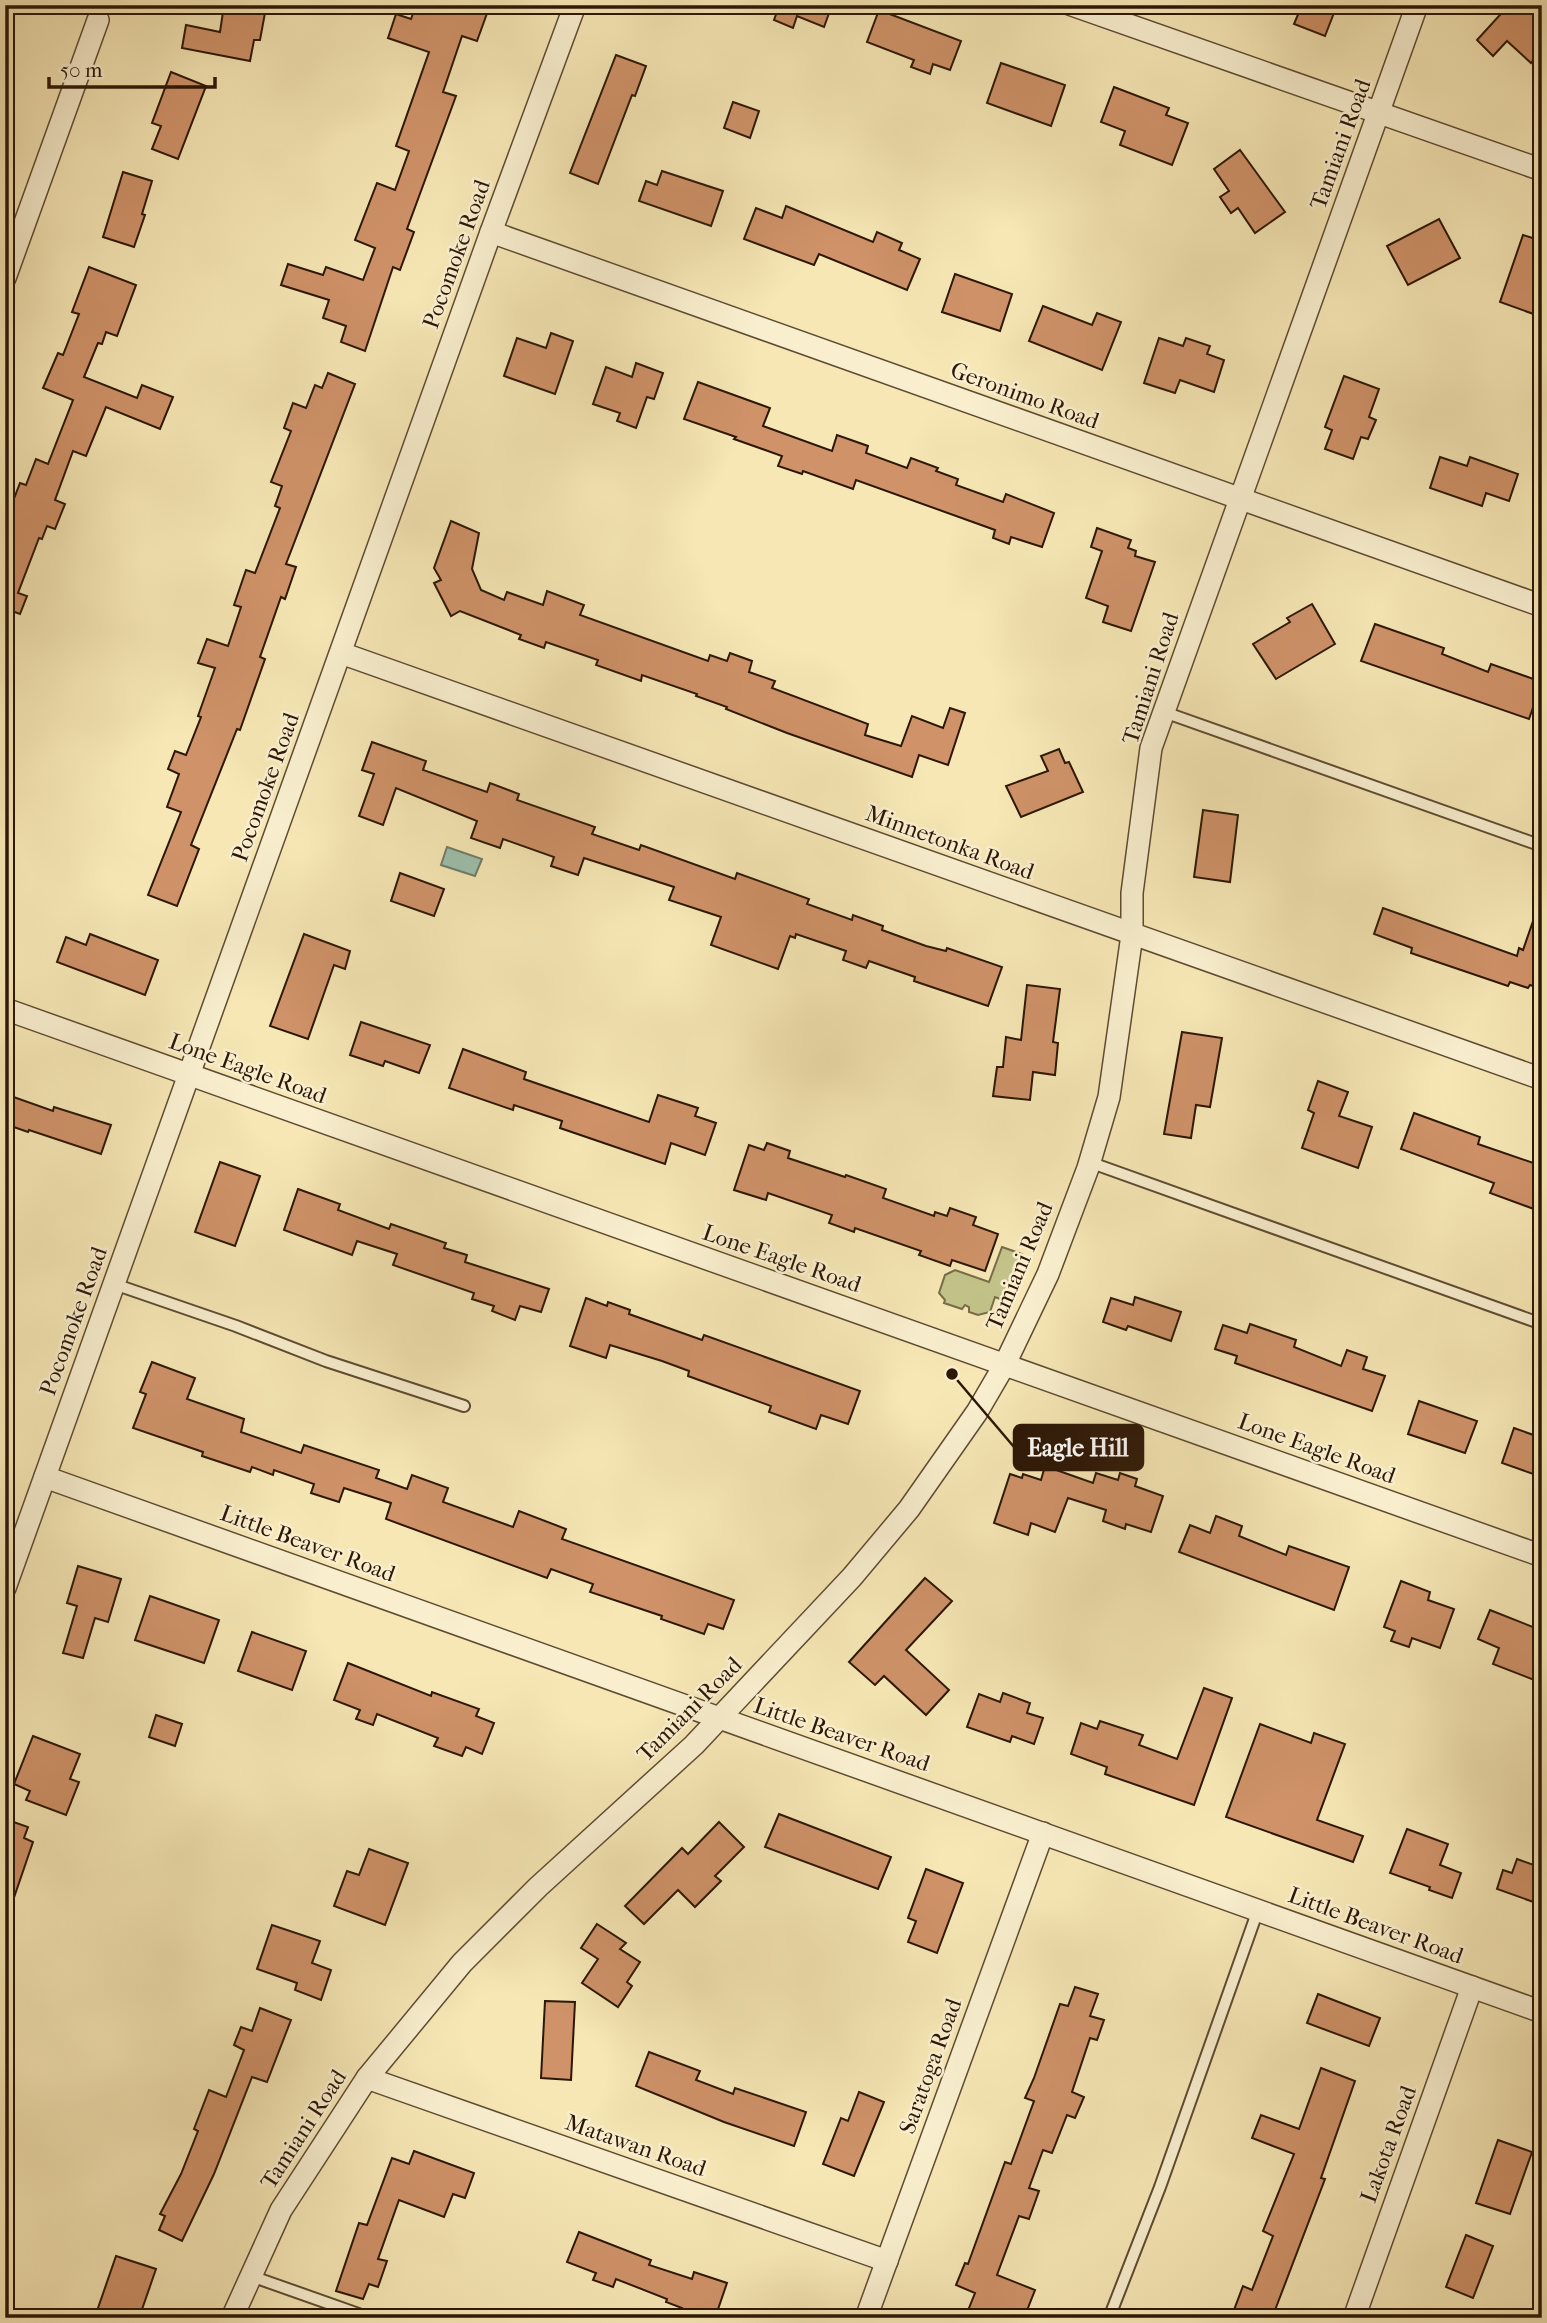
<svg xmlns="http://www.w3.org/2000/svg" width="1547" height="2323" font-family="'IM FELL French Canon',serif">
<style>
.green{fill:#c3c389;stroke:#786d48;stroke-width:2}
.water{fill:#9dc0ad;stroke:#707c6a;stroke-width:2}
.building{fill:#cf9269;stroke:#2c1706;stroke-width:2}
.lines{fill:none;stroke-linecap:round;stroke-linejoin:round}
.lane-casing{stroke:#5e4b32;stroke-width:14}
.street-casing{stroke:#5e4b32;stroke-width:24}
.lane{stroke:#f9efcf;stroke-width:10}
.street{stroke:#f9efcf;stroke-width:21}
.labels{text-anchor:middle;stroke-width:5;stroke-linejoin:round;paint-order:stroke}
.street-label{font-size:23px;fill:#2c1706;stroke:#f9efcf}
.leader{fill:none;stroke:#2c1706;stroke-width:2.5}
.callout-dot{fill:#2c1706;stroke:#f9efcf;stroke-width:2.5}
.callout{fill:#2c1706;stroke:#2c1706;stroke-width:2.5}
.callout-label{font-size:24px;text-anchor:middle;font-weight:bold;fill:#fff}
</style>
<rect width="100%" height="100%" fill="#f6e7b5"/>
<filter id="stains"><feTurbulence type="fractalNoise" baseFrequency=".00286" numOctaves="4"/><feColorMatrix values="0 0 0 0 .2 0 0 0 0 .09 0 0 0 0 .02 0 0 0 .5 -.17"/></filter>
<radialGradient id="worn" r=".72"><stop offset=".6" stop-color="#630" stop-opacity="0"/><stop offset="1" stop-color="#630" stop-opacity=".3"/></radialGradient>
<path class="green" d="M1002 1247 1022 1254 1005 1301 995 1297 990 1312 978 1315 969 1312V1307L965 1305 962 1309 944 1303 945 1300 939 1293 945 1275 955 1270 989 1282Z"/>
<path class="water" d="M447 847 482 859 475 876 441 865Z"/>
<g class="building">
<path d="M224 5H257L256 12 265 13 260 40H254L250 61 182 48 186 25 220 32Z"/>
<path d="M416 5H443L463 12 465 5H490L477 41 462 36 443 92 456 96 407 229 414 232 400 270 393 267 365 351 341 342 346 326 323 318 329 300 281 285 288 264 323 275 326 267 363 280 375 248 355 240 377 183 395 190 409 151 396 146 429 52 388 38 396 14 411 19Z"/>
<path d="M772 5H832L824 27 797 16 793 28 774 20 778 9Z"/>
<path d="M1302 5H1337L1325 36 1294 24Z"/>
<path d="M1509 5H1542V51L1531 63 1507 41 1493 56 1477 40Z"/>
<path d="M879 10 961 41 950 70 933 64 930 74 911 67 914 60 867 42Z"/>
<path d="M616 55 646 66 635 96 632 95 598 184 570 173Z"/>
<path d="M1001 63 1065 85 1051 126 987 103Z"/>
<path d="M171 72 206 86 178 159 152 149 161 126 152 123Z"/>
<path d="M1114 87 1169 108 1166 115 1188 123 1172 165 1120 145 1125 131 1101 122Z"/>
<path d="M733 102 759 111 750 138 724 128Z"/>
<path d="M1240 150 1285 212 1255 233 1238 208 1231 213 1220 197 1229 191 1214 169Z"/>
<path d="M662 171 723 191 711 226 639 201 646 181 657 185Z"/>
<path d="M123 172 152 181 142 214 145 215 134 247 103 237Z"/>
<path d="M786 206 873 242 877 232 902 243 899 250 920 259 907 290 819 254 814 265 744 239 756 208 782 218Z"/>
<path d="M1439 219 1460 258 1408 285 1387 246Z"/>
<path d="M1523 235 1542 241V317L1500 302Z"/>
<path d="M89 267 136 285 117 336 106 332 102 344 98 343 84 377 137 398 142 385 173 397 160 429 106 407 86 456 73 451 55 500 65 504 55 529 47 526 42 539 39 538 18 593 27 596 20 614 12 611 7 624 5 623V522L20 483 26 485 36 459 48 464 73 400 43 388 58 353 63 355 79 314 72 312Z"/>
<path d="M955 274 1012 294 1000 331 942 312Z"/>
<path d="M1043 306 1092 325 1097 313 1121 322 1102 370 1029 341Z"/>
<path d="M551 333 573 341 555 394 504 376 517 338 546 348Z"/>
<path d="M1159 338 1183 346 1186 338 1210 346 1207 354 1224 360 1214 392 1180 380 1175 393 1144 383Z"/>
<path d="M636 363 663 373 654 399 647 397 636 428 617 421 620 413 593 404 606 367 632 377Z"/>
<path d="M328 373 355 384 286 564 296 567 285 599 281 597 260 657 265 659 240 730 237 729 191 845 199 849 177 906 148 895 181 812 167 807 179 774 168 769 175 751 186 755 201 717 198 716 215 668 198 663 207 639 228 646 241 607 234 605 246 570 255 573 280 508 275 506 282 486 271 482 291 431 284 428 293 403 306 408 315 385 322 388Z"/>
<path d="M1344 376 1379 389 1369 417 1376 420 1368 439 1361 437 1353 459 1325 449 1332 430 1325 427Z"/>
<path d="M698 382 770 408 763 426 832 451 837 435 868 446 866 453 907 468 911 458 938 468 936 471 958 479 956 485 1003 502 1006 494 1054 513 1042 547 1011 537 1009 544 993 538 995 530 856 480 853 489 803 471 802 474 778 466 782 456 734 439 736 437 684 419Z"/>
<path d="M1440 457 1467 466 1470 457 1518 474 1509 501 1486 493 1482 506 1430 488Z"/>
<path d="M451 521 479 533 472 569 481 590 504 600 507 592 543 605 547 591 584 605 580 615 708 661 710 655 727 661 730 653 752 661 749 672 775 681 772 688 868 724 865 735 901 746 912 716 943 728 950 708 965 713 948 765 919 755 912 777 787 733 726 709 727 707 696 696 697 694 642 675 641 681 596 665 598 660 546 642 544 648 519 639 521 635 460 611 451 616 434 583 441 580 434 568Z"/>
<path d="M1097 528 1131 540 1128 548 1136 551 1135 556 1155 562 1131 631 1103 622 1108 606 1086 598 1102 551 1091 547Z"/>
<path d="M1312 604 1335 644 1276 679 1253 644 1290 622 1287 618Z"/>
<path d="M1375 624 1444 648 1442 654 1488 672 1491 664 1542 682 1529 719 1361 661Z"/>
<path d="M372 742 426 761 423 770 487 792 490 783 519 794 517 800 595 827 592 834 639 850 641 845 735 879 737 873 809 899 807 904 852 920 853 915 883 926 882 930 926 946 946 951 947 948 1002 967 988 1006 914 981 915 977 869 961 866 968 843 960 846 951 796 934 795 938 790 936 778 969 711 945 721 917 669 900 674 887 584 858 578 875 551 866 554 857 503 839 500 848 471 838 477 821 396 788 383 825 359 816 374 774 362 770Z"/>
<path d="M1059 749 1065 763 1069 762 1083 792 1021 817 1006 786 1048 771 1041 756Z"/>
<path d="M1203 810 1238 815 1230 882 1194 877Z"/>
<path d="M400 873 444 889 434 916 391 901Z"/>
<path d="M1539 904 1542 905V989L1530 985 1528 988 1510 982 1508 986 1411 953 1412 948 1374 934 1383 908 1517 956 1519 948 1523 950Z"/>
<path d="M90 934 158 960 145 995 57 962 66 937 86 945Z"/>
<path d="M304 934 350 951 345 969 334 965 308 1039 270 1026Z"/>
<path d="M1027 985 1060 989 1053 1042 1058 1043 1055 1075 1033 1072 1030 1100 993 1096 997 1067H1003L1006 1037 1021 1040Z"/>
<path d="M361 1022 430 1045 419 1073 385 1061 383 1066 350 1055Z"/>
<path d="M1182 1032 1222 1038 1210 1107 1196 1105 1191 1138 1164 1134Z"/>
<path d="M463 1049 526 1072 524 1079 649 1122 658 1095 698 1108 695 1116 716 1123 705 1155 671 1143 665 1164 560 1128 562 1121 514 1105 513 1110 449 1088Z"/>
<path d="M1318 1081 1348 1092 1339 1116 1372 1127 1358 1168 1302 1148 1314 1113 1308 1110Z"/>
<path d="M5 1094 53 1111 54 1107 111 1125 101 1154 29 1130 28 1132 5 1124Z"/>
<path d="M1414 1113 1480 1137 1478 1144 1542 1166V1212L1490 1193 1494 1183 1401 1149Z"/>
<path d="M767 1143 790 1151 788 1158 845 1177 846 1175 886 1189 883 1198 934 1216 935 1212 947 1216 950 1208 976 1217 973 1225 998 1234 985 1271 952 1260 950 1266 919 1255 921 1251 855 1228 854 1232 829 1223 832 1215 768 1193 766 1200 734 1190 749 1145 764 1150Z"/>
<path d="M220 1162 260 1176 235 1246 195 1232Z"/>
<path d="M298 1189 340 1204 338 1210 389 1229 391 1224 446 1243 444 1248 467 1255 465 1262 549 1289 541 1312 520 1306 515 1320 492 1311 494 1306 472 1299 474 1293 393 1265 397 1254 357 1241 352 1255 284 1230Z"/>
<path d="M1135 1297 1181 1312 1171 1341 1128 1326 1126 1330 1103 1322 1111 1298 1133 1305Z"/>
<path d="M586 1298 607 1306 608 1302 630 1310 629 1314 702 1340 704 1335 860 1391 848 1424 821 1415 816 1429 769 1412 771 1406 688 1376 689 1371 662 1361 610 1345 606 1358 570 1346Z"/>
<path d="M1250 1324 1296 1340 1294 1347 1341 1366 1347 1350 1367 1357 1363 1369 1385 1376 1372 1411 1235 1363 1237 1356 1215 1349 1223 1325 1247 1333Z"/>
<path d="M152 1362 195 1378 187 1399 244 1419 241 1432 301 1453 304 1445 379 1470 376 1478 407 1489 412 1475 448 1488 443 1502 513 1527 519 1511 566 1529 562 1539 734 1600 723 1629 708 1624 704 1634 661 1619 662 1616 590 1592 593 1584 551 1569 547 1578 386 1519 391 1503 344 1488 339 1502 311 1493 314 1484 274 1470 273 1475 252 1467 250 1472 202 1456 203 1452 133 1428 146 1394 140 1392Z"/>
<path d="M1419 1401 1477 1421 1465 1453 1408 1434Z"/>
<path d="M1514 1428 1542 1438V1477L1502 1463Z"/>
<path d="M1045 1466 1093 1483 1096 1473 1118 1480 1120 1473 1137 1479 1135 1486 1163 1496 1151 1532 1126 1524 1125 1529 1103 1521 1106 1510 1068 1498 1055 1532 1031 1523 1028 1535 994 1523 1010 1474 1022 1478 1023 1474 1041 1480Z"/>
<path d="M1216 1516 1242 1526 1239 1536 1286 1555 1289 1546 1349 1567 1334 1610 1179 1552 1190 1525 1210 1533Z"/>
<path d="M78 1566 121 1579 108 1622 95 1618 83 1658 63 1653 77 1606 67 1603Z"/>
<path d="M925 1578 952 1601 906 1650 949 1690 926 1715 884 1676 875 1685 849 1662Z"/>
<path d="M1401 1581 1430 1592 1428 1600 1454 1609 1440 1648 1412 1638 1409 1647 1391 1641 1395 1631 1384 1627Z"/>
<path d="M150 1596 219 1620 204 1663 135 1640Z"/>
<path d="M1490 1610 1538 1629 1535 1635 1542 1638V1683L1493 1664 1499 1648 1478 1639Z"/>
<path d="M252 1632 306 1651 292 1690 238 1671Z"/>
<path d="M348 1663 431 1696 432 1692 479 1709 476 1716 494 1723 482 1754 466 1747 462 1756 434 1746 438 1738 377 1714 373 1725 356 1719 360 1710 334 1700Z"/>
<path d="M1204 1688 1232 1698 1194 1805 1105 1774 1107 1767 1071 1754 1081 1723 1097 1729 1100 1721 1143 1735 1139 1745 1177 1759Z"/>
<path d="M1003 1693 1030 1703 1027 1713 1043 1718 1034 1744 1012 1736 1010 1742 967 1727 979 1694 1000 1702Z"/>
<path d="M156 1715 182 1724 175 1746 149 1737Z"/>
<path d="M1260 1724 1311 1743 1314 1733 1345 1744 1317 1820 1363 1836 1353 1862 1226 1817Z"/>
<path d="M33 1736 80 1754 70 1779 79 1782 66 1815 26 1800 30 1791 14 1784Z"/>
<path d="M779 1814 891 1857 878 1889 765 1847Z"/>
<path d="M5 1819 28 1827 24 1838 33 1842 8 1915 5 1914Z"/>
<path d="M719 1822 744 1847 715 1876 721 1881 695 1907 678 1890 644 1924 625 1906 682 1848 688 1854Z"/>
<path d="M1407 1829 1448 1844 1440 1865 1461 1873 1452 1898 1429 1890 1430 1887 1390 1873Z"/>
<path d="M369 1849 408 1863 385 1925 334 1906 347 1871 359 1875Z"/>
<path d="M1517 1859 1542 1868V1905L1497 1889 1503 1870 1512 1873Z"/>
<path d="M926 1869 963 1883 937 1953 908 1942 916 1921 908 1918Z"/>
<path d="M597 1924 626 1943 620 1949 640 1962 627 1982 632 1986 618 2007 582 1983 598 1959 581 1948Z"/>
<path d="M272 1925 320 1941 312 1963 331 1970 321 2000 295 1990 297 1983 257 1969Z"/>
<path d="M1075 1987 1098 1994 1090 2016 1104 2020 1097 2040 1090 2038 1072 2092 1084 2097 1075 2118 1067 2115 1052 2153 1043 2150 1029 2188 1039 2191 1029 2219 1019 2216 997 2275 1035 2290 1024 2318H965L975 2293 956 2285 965 2263 968 2264 1005 2162 1011 2164 1034 2101 1025 2098 1034 2078 1060 2004 1068 2006Z"/>
<path d="M1318 1994 1380 2018 1369 2046 1307 2023Z"/>
<path d="M545 2001 575 2002 571 2080 541 2078Z"/>
<path d="M260 2008 291 2020 267 2082 252 2077 214 2174 182 2241 159 2230 165 2216 160 2214 181 2174 198 2131 194 2129 209 2090 226 2097 244 2050 234 2045 241 2027 252 2031Z"/>
<path d="M649 2052 700 2071 696 2080 733 2094 735 2088 806 2112 794 2146 724 2122 636 2086Z"/>
<path d="M1321 2068 1355 2081 1321 2178 1325 2179 1272 2318H1231L1243 2286 1252 2290 1273 2236 1263 2231 1294 2154 1252 2138 1261 2115 1299 2129Z"/>
<path d="M859 2092 884 2102 854 2176 823 2164 841 2118 848 2121Z"/>
<path d="M1498 2140 1532 2152 1510 2214 1476 2203Z"/>
<path d="M414 2151 474 2173 465 2198 453 2194 444 2217 399 2200 378 2259 387 2261 378 2287 369 2284 363 2299 336 2291 359 2223 367 2225 392 2158 409 2164Z"/>
<path d="M579 2232 651 2260 649 2265 692 2279 694 2272 727 2283 715 2318H678L682 2308 666 2302 667 2299 616 2279 613 2287 593 2280 596 2273 567 2262Z"/>
<path d="M1466 2235 1493 2246 1473 2298 1446 2287Z"/>
<path d="M116 2256 156 2269 139 2318H116L97 2311Z"/>
</g>
<g class="lines">
<defs>
<g id="lane">
<path d="M1164 712 1542 846"/>
<path d="M1089 1162 1542 1324"/>
<path d="M114 1284 236 1326 326 1361 464 1406"/>
<path d="M251 2276 370 2318"/>
<path d="M1109 2318 1160 2187 1258 1910"/>
</g>
<g id="street">
<path d="M1072 5 1542 170"/>
<path d="M491 232 1542 606"/>
<path d="M5 278 98 20"/>
<path d="M341 653 1542 1079"/>
<path d="M5 1009 1542 1556"/>
<path d="M45 1477 1542 2012"/>
<path d="M5 1588 491 232 575 5"/>
<path d="M367 2078 887 2261"/>
<path d="M232 2318 281 2210 367 2078 462 1963 538 1887 694 1745 852 1577 909 1509 977 1412 1005 1364 1048 1274 1088 1168 1109 1097 1132 935V893L1151 748 1417 5"/>
<path d="M866 2318 1043 1833"/>
<path d="M1354 2318 1472 1987"/>
</g>
</defs>
<use href="#lane" class="lane-casing"/>
<use href="#street" class="street-casing"/>
<use href="#lane" class="lane"/>
<use href="#street" class="street"/>
</g>
<g class="labels">
<g class="street-label">
<text transform="translate(1340 144) rotate(-70)" y="8">Tamiani Road</text>
<text transform="translate(456 254) rotate(-70)" y="8">Pocomoke Road</text>
<text transform="translate(1025 395) rotate(20)" y="8">Geronimo Road</text>
<text transform="translate(1150 678) rotate(-72)" y="8">Tamiani Road</text>
<text transform="translate(265 787) rotate(-70)" y="8">Pocomoke Road</text>
<text transform="translate(950 842) rotate(20)" y="8">Minnetonka Road</text>
<text transform="translate(248 1068) rotate(20)" y="8">Lone Eagle Road</text>
<text transform="translate(782 1258) rotate(19)" y="8">Lone Eagle Road</text>
<text transform="translate(1019 1266) rotate(-67)" y="8">Tamiani Road</text>
<text transform="translate(73 1321) rotate(-70)" y="8">Pocomoke Road</text>
<text transform="translate(1317 1448) rotate(20)" y="8">Lone Eagle Road</text>
<text transform="translate(308 1543) rotate(20)" y="8">Little Beaver Road</text>
<text transform="translate(689 1709) rotate(-45)" y="8">Tamiani Road</text>
<text transform="translate(842 1734) rotate(19)" y="8">Little Beaver Road</text>
<text transform="translate(1376 1925) rotate(20)" y="8">Little Beaver Road</text>
<text transform="translate(930 2066) rotate(-70)" y="8">Saratoga Road</text>
<text transform="translate(303 2129) rotate(-57)" y="8">Tamiani Road</text>
<text transform="translate(1388 2144) rotate(-70)" y="8">Lakota Road</text>
<text transform="translate(636 2145) rotate(19)" y="8">Matawan Road</text>
</g>
</g>
<path class="leader" d="M952 1374L1014 1447"/>
<circle class="callout-dot" cx="952" cy="1374" r="7"/>
<rect class="callout" x="1014" y="1425" width="129" height="45" rx="7"/>
<g class="callout-label">
<text x="1078" y="1456">Eagle Hill</text>
</g>
<rect width="1547" height="2323" fill="none" stroke="#f6e7b5" stroke-width="28"/>
<rect x="7" y="7" width="1533" height="2309" fill="none" stroke="#2c1706" stroke-width="3.5"/>
<rect x="14" y="14" width="1519" height="2295" fill="none" stroke="#2c1706" stroke-width="2"/>
<path d="M49 77v10h166v-10" fill="none" stroke="#2c1706" stroke-width="3.5"/>
<text x="60" y="77" font-size="21" fill="#2c1706" stroke="#f9efcf" stroke-width="5" paint-order="stroke">50 m</text>
<rect width="100%" height="100%" filter="url(#stains)"/>
<rect width="100%" height="100%" fill="url(#worn)"/>
</svg>
